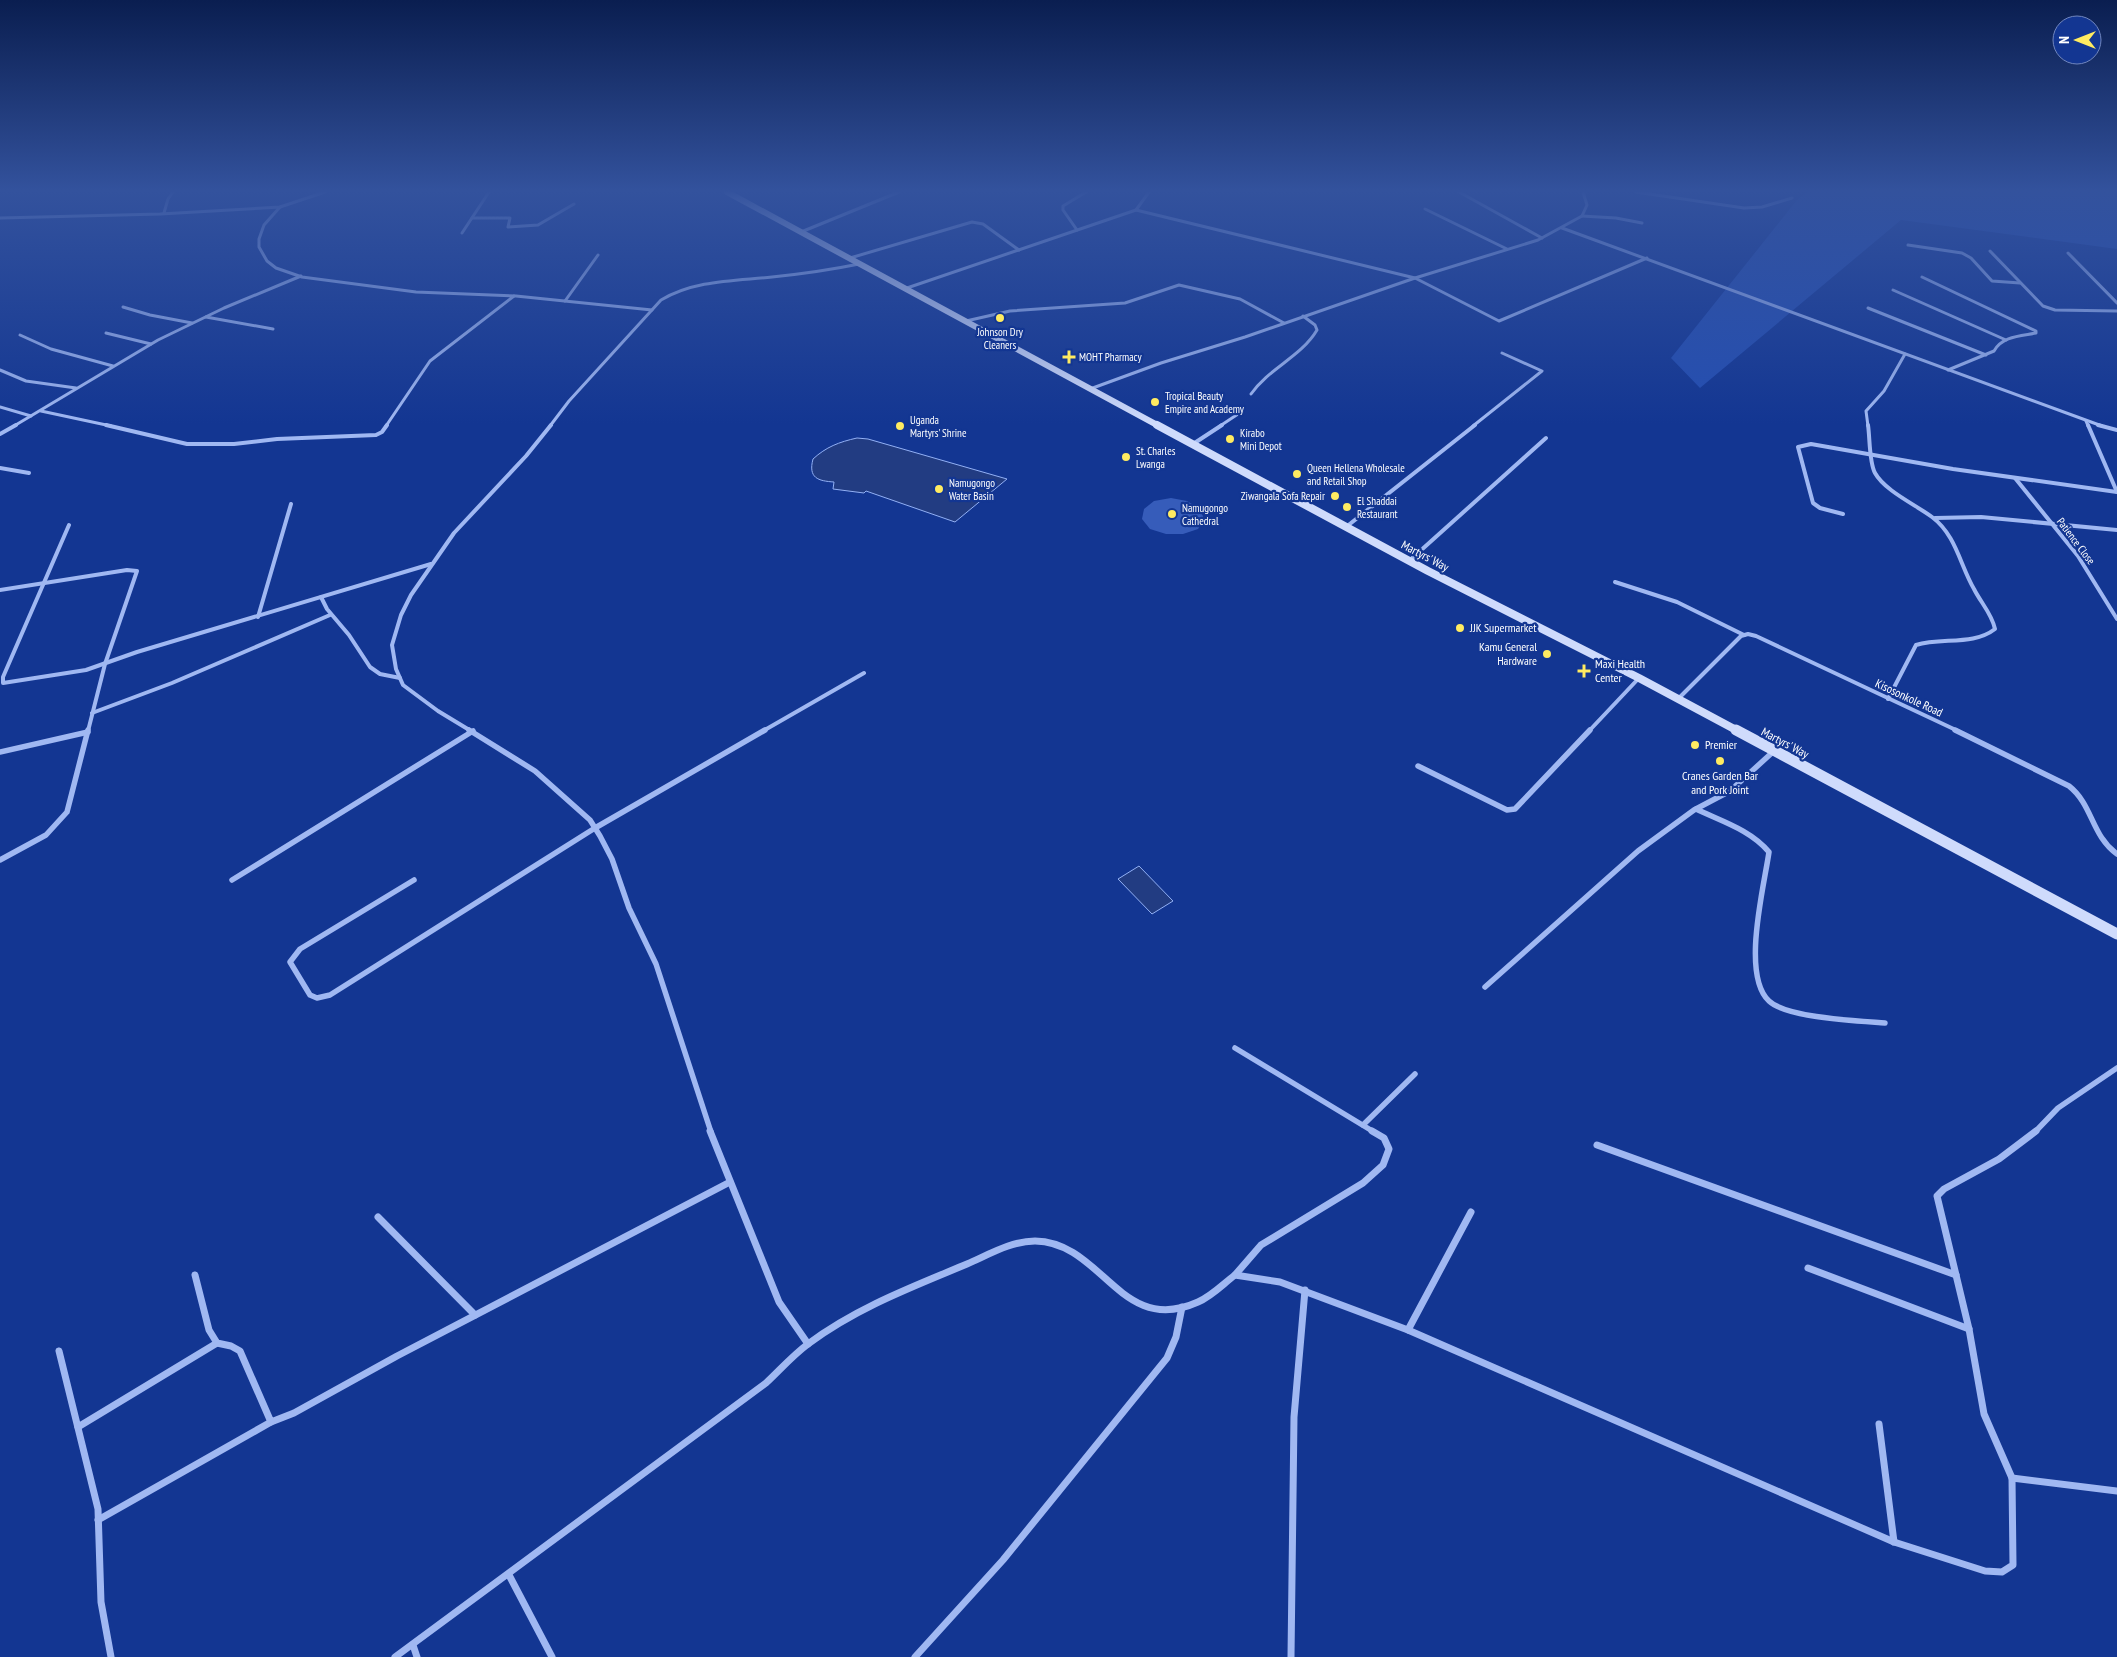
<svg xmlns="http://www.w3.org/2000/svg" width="2117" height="1657" font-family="'PT Sans Narrow',sans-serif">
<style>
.green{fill:#244eb2}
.water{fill:#223c82;stroke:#92b0f5}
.building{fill:#365cba}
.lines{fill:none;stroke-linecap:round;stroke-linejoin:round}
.minor-far3{stroke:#a0b8f2;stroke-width:3}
.minor-far2{stroke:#a0b8f2;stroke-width:4}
.minor-far1{stroke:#a0b8f2;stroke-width:5.5}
.minor{stroke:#a0b8f2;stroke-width:7}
.secondary-far2{stroke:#cfdbfc;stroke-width:6}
.secondary-far1{stroke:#cfdbfc;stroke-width:8}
.secondary{stroke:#cfdbfc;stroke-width:11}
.poi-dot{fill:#ffeb61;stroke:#133692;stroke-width:2}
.labels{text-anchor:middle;stroke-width:4.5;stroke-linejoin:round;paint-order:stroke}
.far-poi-label{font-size:11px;fill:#fff;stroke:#133692;text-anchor:start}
.far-street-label{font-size:11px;fill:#fff;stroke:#133692}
.street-label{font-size:12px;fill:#fff;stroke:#133692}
.poi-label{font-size:12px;fill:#fff;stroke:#133692;text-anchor:start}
</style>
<rect width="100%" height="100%" fill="#133692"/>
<path class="green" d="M1807 192H2117V249L1901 220 1700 388 1671 358 1797 200Z"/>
<g class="water">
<path d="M857 438 868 439 1007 479 955 522 866 491 864 493 833 489 834 482C818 481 808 478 813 459 826 447 839 442 857 438Z"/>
<path d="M1139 866 1173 901 1152 914 1118 879Z"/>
</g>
<path class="building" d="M1171 498 1187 501 1200 509 1204 519 1198 529 1183 534H1166L1150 529 1142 519 1144 509 1154 501Z"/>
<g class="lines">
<g class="minor-far3">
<path d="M1459 192 1542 238"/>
<path d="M1636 192 1744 208 1762 207 1792 198"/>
<path d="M280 207 264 225 259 239V247L267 261 276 268 302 277 416 292 516 296 652 310"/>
<path d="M1425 209 1507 249"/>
<path d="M1136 210 1415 278 1499 321 1647 258"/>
<path d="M164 213 168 199 173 192"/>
<path d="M1582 216 1616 218 1642 223"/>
<path d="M0 218 160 214 280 207 325 192"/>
<path d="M472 218H510L508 227 538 225 574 204"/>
<path d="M1562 228 2102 426"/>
<path d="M1077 230 1063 210V206L1086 192"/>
<path d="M801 232 899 192"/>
<path d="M462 233 489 192"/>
<path d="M1908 245 1962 253 1971 258 1992 281 2020 283"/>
<path d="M1990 251 2043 306 2055 310 2117 311"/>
<path d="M2068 253 2117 303"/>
<path d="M850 258 972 222 983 224 1019 250"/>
<path d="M1922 277 2036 331V333C2021 336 2002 336 1994 351L1948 370"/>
<path d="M904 289 1136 210 1149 192"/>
<path d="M1893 290 2006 340"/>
<path d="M565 301 598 255"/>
<path d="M123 307 150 315 192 323"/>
<path d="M1868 308 1986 355"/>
<path d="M206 317 273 329"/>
<path d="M966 321 1010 311 1125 303 1179 285 1240 299 1284 323"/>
<path d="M106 333 151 344"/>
<path d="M20 335 51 349 113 366"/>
<path d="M0 370 26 381 76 388"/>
<path d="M1090 389 1161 363 1245 337 1415 278 1538 240 1582 216 1587 205 1583 192"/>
<path d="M1251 394C1269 368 1301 357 1317 330L1315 325 1303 316"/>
<path d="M0 407 31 416"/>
<path d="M41 411 111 426"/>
<path d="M2086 421 2088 426"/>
<path d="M14 426 158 340 224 308 301 276"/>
<path d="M386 426 430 361 514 296"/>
<path d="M550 426 569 401 661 300C695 280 734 281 772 277 801 274 830 270 859 264"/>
<path d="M1220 426 1238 414"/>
<path d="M1473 426 1542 371 1502 353"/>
<path d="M1868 426 1866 411 1884 391 1905 354"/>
</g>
<g class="minor-far2">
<path d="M106 425 187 444H234L277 439 376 435 382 432 387 425"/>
<path d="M1868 425C1870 438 1869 462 1875 473 1885 491 1916 505 1932 517 1956 535 1960 565 1974 589 1981 603 1992 614 1995 629 1973 646 1942 637 1916 645L1888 699"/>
<path d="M2088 425 2117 492"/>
<path d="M2098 425 2117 430"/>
<path d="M0 434 16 425"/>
<path d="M1193 444 1222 425"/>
<path d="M0 468 29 473"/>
<path d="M2015 478 2078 556 2117 619"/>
<path d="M1843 514 1820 508 1813 503 1798 447 1811 444 1953 469 2117 492"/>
<path d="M1935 518 1981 517 2117 530"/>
<path d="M69 525 3 677V683L86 670 137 652 431 564"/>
<path d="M1346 527 1475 425"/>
<path d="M1409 561 1546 438"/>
<path d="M1615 582 1677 602 1744 635"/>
<path d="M0 590 127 570 137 571 105 664 88 731"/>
<path d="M321 597 327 609 349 635 370 667 380 674 400 678"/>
<path d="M258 617 291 504"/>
<path d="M1678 699 1741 636 1748 634 1756 636 1958 731"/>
<path d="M92 713 172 683 330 615"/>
<path d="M471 731 438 711 403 685 396 669 392 645 401 615 411 595 454 533 526 456 551 425"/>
<path d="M763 731 864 673"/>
<path d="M1589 731 1639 678"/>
</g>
<g class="minor-far1">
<path d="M469 730 535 771 590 820 600 836 612 859 629 908 656 964 711 1132"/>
<path d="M1955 730 2069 786C2093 805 2091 835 2117 854"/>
<path d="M0 752 88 732"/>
<path d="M1418 766 1507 810 1515 809 1590 730"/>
<path d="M1696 809C1721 821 1751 830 1769 852 1764 887 1741 975 1769 1001 1787 1018 1859 1021 1885 1023"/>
<path d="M0 860 46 835 67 812 88 730"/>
<path d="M232 880 473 731"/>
<path d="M414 880 300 949 290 962 310 995 317 998 330 995 595 828 765 730"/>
<path d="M1485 987 1638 851 1694 810 1730 791 1775 750"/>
<path d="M1235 1048 1374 1132"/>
<path d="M1363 1125 1415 1074"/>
<path d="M2035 1132 2058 1108 2117 1068"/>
</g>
<g class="minor">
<path d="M710 1131 779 1302 808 1344"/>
<path d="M1597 1145 1956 1275"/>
<path d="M378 1217 475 1315"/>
<path d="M1808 1268 1969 1329"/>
<path d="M195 1275 209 1330 217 1343 231 1346 240 1351 271 1422 294 1413 397 1356 730 1182"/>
<path d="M1235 1275 1261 1245 1363 1183 1383 1165 1389 1149 1384 1138 1372 1131"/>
<path d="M1408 1330 1471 1212"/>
<path d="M59 1351 98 1509 101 1602 111 1657"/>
<path d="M1879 1424 1894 1542"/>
<path d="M78 1427 217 1343"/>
<path d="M2012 1478 1984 1414 1969 1329 1937 1196 1944 1189 1999 1159 2036 1131"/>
<path d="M98 1520 271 1422"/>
<path d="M509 1575 552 1657"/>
<path d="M413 1645 417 1657"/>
<path d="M395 1657 766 1383C780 1370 792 1356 808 1344 856 1308 912 1287 967 1264 988 1255 1011 1241 1035 1241 1103 1242 1120 1337 1198 1302 1212 1296 1223 1284 1235 1275L1280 1282 1408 1330 1894 1542 1985 1571 2002 1572 2013 1565 2012 1478 2117 1491"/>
<path d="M915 1657 1003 1560 1167 1358 1176 1337 1182 1307"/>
<path d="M1291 1657 1294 1417 1305 1290"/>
</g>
<path class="secondary-far2" d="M727 192 1159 426"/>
<path class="secondary-far1" d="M1157 425 1428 571 1639 678 1738 731"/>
<path class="secondary" d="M1736 730 2117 934"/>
</g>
<linearGradient id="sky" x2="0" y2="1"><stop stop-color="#0a1e50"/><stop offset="0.45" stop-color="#33529d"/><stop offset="1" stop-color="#33529d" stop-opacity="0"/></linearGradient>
<rect width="2117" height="424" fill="url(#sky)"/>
<g class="poi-dot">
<circle cx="1000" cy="318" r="5"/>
<path d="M1066.5 349.5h5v5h5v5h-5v5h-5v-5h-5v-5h5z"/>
<circle cx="1155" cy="402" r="5"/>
<circle cx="900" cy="426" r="5"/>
<circle cx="1230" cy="439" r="5"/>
<circle cx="1126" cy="457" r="5"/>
<circle cx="1297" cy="474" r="5"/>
<circle cx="939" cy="489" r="5"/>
<circle cx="1335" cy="496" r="5"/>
<circle cx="1347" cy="507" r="5"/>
<circle cx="1172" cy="514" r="5"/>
<circle cx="1460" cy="628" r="5"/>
<circle cx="1547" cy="654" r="5"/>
<path d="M1581.5 663.5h5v5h5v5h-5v5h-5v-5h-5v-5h5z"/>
<circle cx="1695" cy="745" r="5"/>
<circle cx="1720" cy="761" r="5"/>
</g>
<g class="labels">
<g class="far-poi-label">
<text x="1000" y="336" text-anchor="middle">Johnson Dry<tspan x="1000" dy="13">Cleaners</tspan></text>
<text x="1079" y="361">MOHT Pharmacy</text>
<text x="1165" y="400">Tropical Beauty<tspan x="1165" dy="13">Empire and Academy</tspan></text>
<text x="910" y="424">Uganda<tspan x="910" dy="13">Martyrs' Shrine</tspan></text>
<text x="1240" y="437">Kirabo<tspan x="1240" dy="13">Mini Depot</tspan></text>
<text x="1136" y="455">St. Charles<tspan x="1136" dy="13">Lwanga</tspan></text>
<text x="1307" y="472">Queen Hellena Wholesale<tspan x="1307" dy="13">and Retail Shop</tspan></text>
<text x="949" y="487">Namugongo<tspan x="949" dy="13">Water Basin</tspan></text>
<text x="1325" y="500" text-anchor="end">Ziwangala Sofa Repair</text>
<text x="1357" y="505">El Shaddai<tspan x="1357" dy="13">Restaurant</tspan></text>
<text x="1182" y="512">Namugongo<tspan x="1182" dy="13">Cathedral</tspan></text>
</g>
<g class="far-street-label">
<text transform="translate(2076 541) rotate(53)" y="4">Patience Close</text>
</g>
<g class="street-label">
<text transform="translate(1425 556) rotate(28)" y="4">Martyrs' Way</text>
<text transform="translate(1909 698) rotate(25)" y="4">Kisosonkole Road</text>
<text transform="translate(1785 743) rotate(28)" y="4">Martyrs' Way</text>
</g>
<g class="poi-label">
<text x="1470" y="632">JJK Supermarket</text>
<text x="1537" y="651" text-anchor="end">Kamu General<tspan x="1537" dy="14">Hardware</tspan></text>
<text x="1595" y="668">Maxi Health<tspan x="1595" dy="14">Center</tspan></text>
<text x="1705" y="749">Premier</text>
<text x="1720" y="780" text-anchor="middle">Cranes Garden Bar<tspan x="1720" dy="14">and Pork Joint</tspan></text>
</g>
</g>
<g transform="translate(2077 40) rotate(270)"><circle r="24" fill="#133692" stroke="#7186be"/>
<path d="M0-4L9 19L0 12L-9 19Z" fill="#ffeb61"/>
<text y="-8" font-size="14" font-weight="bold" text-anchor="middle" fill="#ffffff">N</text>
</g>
</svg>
